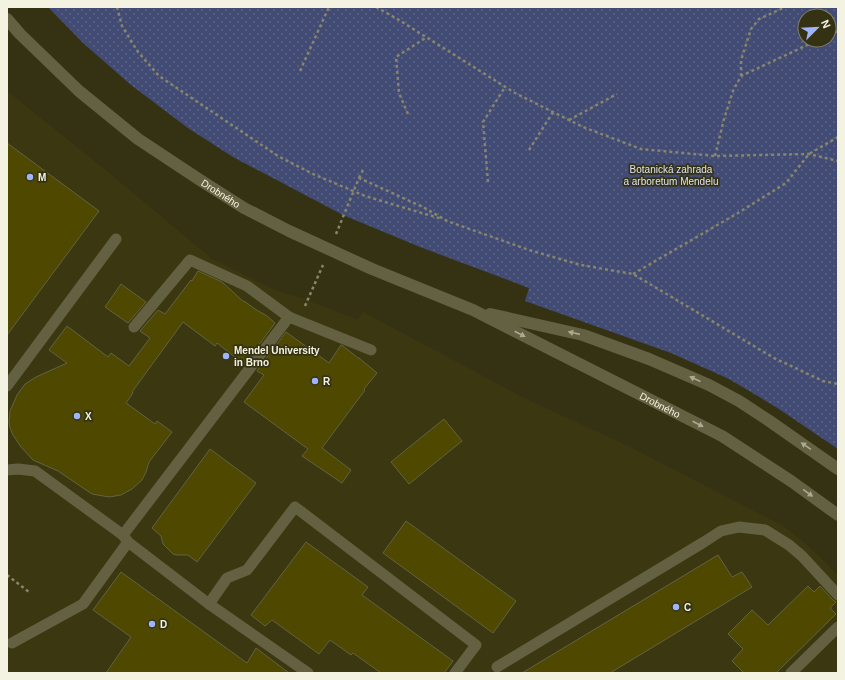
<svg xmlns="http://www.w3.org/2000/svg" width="845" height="680" font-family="Arial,sans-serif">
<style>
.built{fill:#3b3811}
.garden{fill:url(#garden-dots);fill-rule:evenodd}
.building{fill:#4e4800;stroke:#646243}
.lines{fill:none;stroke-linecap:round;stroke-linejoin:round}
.path{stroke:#87856c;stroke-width:2.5;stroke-dasharray:3 3;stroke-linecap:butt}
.lane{stroke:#636142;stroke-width:11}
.secondary{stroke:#636142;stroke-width:12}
.oneway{fill:#acaa92}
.poi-dot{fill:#a0b3fd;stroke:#353214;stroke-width:1.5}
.labels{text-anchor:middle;stroke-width:3.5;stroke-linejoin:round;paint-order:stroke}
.park-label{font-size:10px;fill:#dde3f6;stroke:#353214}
.poi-label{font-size:10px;font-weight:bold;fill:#f4f3e1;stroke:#353214;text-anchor:start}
.street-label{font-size:10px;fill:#f4f3e1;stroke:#353214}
</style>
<defs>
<pattern id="garden-dots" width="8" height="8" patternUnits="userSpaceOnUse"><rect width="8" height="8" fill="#414b73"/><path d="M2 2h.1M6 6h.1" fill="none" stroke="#5d6587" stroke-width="1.8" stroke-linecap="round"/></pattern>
</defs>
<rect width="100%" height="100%" fill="#353214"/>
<path class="built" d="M7 91 103 168 212 259 277 291 307 300 358 320 363 312 524 398 630 447 783 526 807 545 838 575V673H7Z"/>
<path class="garden" d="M48 7H838V449L776 407 729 379 671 353 525 301 529 288 420 247 343 215 233 157 188 128 131 85 83 43ZM805 16H829V40H805Z"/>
<g class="building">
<path d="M7 143 99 211 7 335Z"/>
<path d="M198 271 222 282 244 302V301L255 309 267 316 275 323 245 364 240 361 217 343 215 346 183 322 132 392 133 393 126 403 155 424 157 421 172 432 149 462 146 472 142 480 132 489 121 495 109 497 92 494 58 471 33 460 21 447 13 435 10 428 9 422 10 411 17 395 25 384 36 377 67 363 49 350 67 326 108 357 111 353 129 366 150 338 140 331 158 310 165 314 191 280 192 281Z"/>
<path d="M121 284 146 302 128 323 105 307Z"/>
<path d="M286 332 329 363 341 345 343 346 358 358H359L377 373 364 389 365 390 322 448 351 470 342 483 302 456 308 449 244 402 264 375 257 371Z"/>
<path d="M444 419 462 441 409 484 391 462Z"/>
<path d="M210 449 256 483 197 562 188 555H177L173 554 163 544 161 536 152 528Z"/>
<path d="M406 521 516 601 493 633 383 553Z"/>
<path d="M306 542 368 587 362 595 453 661 444 673H381L353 653 351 655 330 640 319 654 272 620 265 626 251 615Z"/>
<path d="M718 555 732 577 742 572 752 587 610 673H522Z"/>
<path d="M121 572 247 663 256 648 289 673H106L131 637 93 610Z"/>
<path d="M808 586 814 592 820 586 833 600 836 602 830 608 836 614 776 673H744L732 661 743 649 728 634 752 610 768 625Z"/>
</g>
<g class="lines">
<g class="path">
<path d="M117 7 122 26 138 52 159 76 278 156 313 174 365 196 442 219"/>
<path d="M376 7 399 20 515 93 583 127 641 149 715 156 809 154 838 161"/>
<path d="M829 35 838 31"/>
<path d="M300 71 329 7"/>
<path d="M741 76V60L751 29 759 19 785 7"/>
<path d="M408 114 399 93 396 57 427 37"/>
<path d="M569 120 617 94"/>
<path d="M529 150 553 112"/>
<path d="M715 156 724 119 733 91 741 76 818 40"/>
<path d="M359 178 363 170"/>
<path d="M488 182 483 122 505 87"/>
<path d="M336 234 359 178 423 207 447 221 529 250 581 265 633 274 774 358 823 381 838 384"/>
<path d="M633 274 738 213 786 183 809 154 838 137"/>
<path d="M305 306 323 265"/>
<path d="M7 575 29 592"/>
</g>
<g class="lane">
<path d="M134 327 190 260 247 286 289 317"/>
<path d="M7 386 116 239"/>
<path d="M7 470 18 469 35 471 123 535 128 542 209 604 308 673"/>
<path d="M123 535 289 317 371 350"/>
<path d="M209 604 227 578 247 570 295 507 476 645 455 673"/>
<path d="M12 643 83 604 128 542"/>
<path d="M497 667 704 542 721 531 739 527 765 530 789 545 802 556 838 595"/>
<path d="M791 673 838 627"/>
</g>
<g class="secondary">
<path id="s1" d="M7 19 20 34 79 91 138 139 200 180 244 208 289 231 372 269 473 310 722 436 791 481 838 515"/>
<path d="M490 314 583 335 649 359 709 385 739 401 768 420 838 469"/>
</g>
</g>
<defs><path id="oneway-solid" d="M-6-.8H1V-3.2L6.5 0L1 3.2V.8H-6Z"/></defs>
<g class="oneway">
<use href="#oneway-solid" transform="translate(574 333) rotate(-167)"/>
<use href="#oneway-solid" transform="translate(520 334) rotate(27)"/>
<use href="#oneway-solid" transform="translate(695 379) rotate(-156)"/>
<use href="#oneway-solid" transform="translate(698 424) rotate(27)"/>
<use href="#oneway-solid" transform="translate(806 446) rotate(-146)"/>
<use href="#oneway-solid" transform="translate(808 493) rotate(36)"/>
</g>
<g class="poi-dot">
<circle cx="30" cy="177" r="4"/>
<circle cx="226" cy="356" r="4"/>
<circle cx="315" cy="381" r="4"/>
<circle cx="77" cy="416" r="4"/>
<circle cx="676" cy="607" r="4"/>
<circle cx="152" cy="624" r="4"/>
</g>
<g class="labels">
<g class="park-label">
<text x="671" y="173">Botanická zahrada<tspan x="671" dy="12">a arboretum Mendelu</tspan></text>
</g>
<g class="poi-label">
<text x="38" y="181">M</text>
<text x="234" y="354">Mendel University<tspan x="234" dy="12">in Brno</tspan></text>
<text x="323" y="385">R</text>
<text x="85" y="420">X</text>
<text x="684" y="611">C</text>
<text x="160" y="628">D</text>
</g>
<g class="street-label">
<text dy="4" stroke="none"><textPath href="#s1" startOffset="277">Drobného</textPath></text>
<text dy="4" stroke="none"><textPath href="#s1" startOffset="765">Drobného</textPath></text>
</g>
</g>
<rect width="845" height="680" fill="none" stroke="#f4f3e1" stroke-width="16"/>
<g transform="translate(817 28) rotate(66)"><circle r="19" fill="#353214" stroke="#817f66"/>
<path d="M0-3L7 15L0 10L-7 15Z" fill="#a0b3fd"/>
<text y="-6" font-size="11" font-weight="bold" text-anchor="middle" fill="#f4f3e1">N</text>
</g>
</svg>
